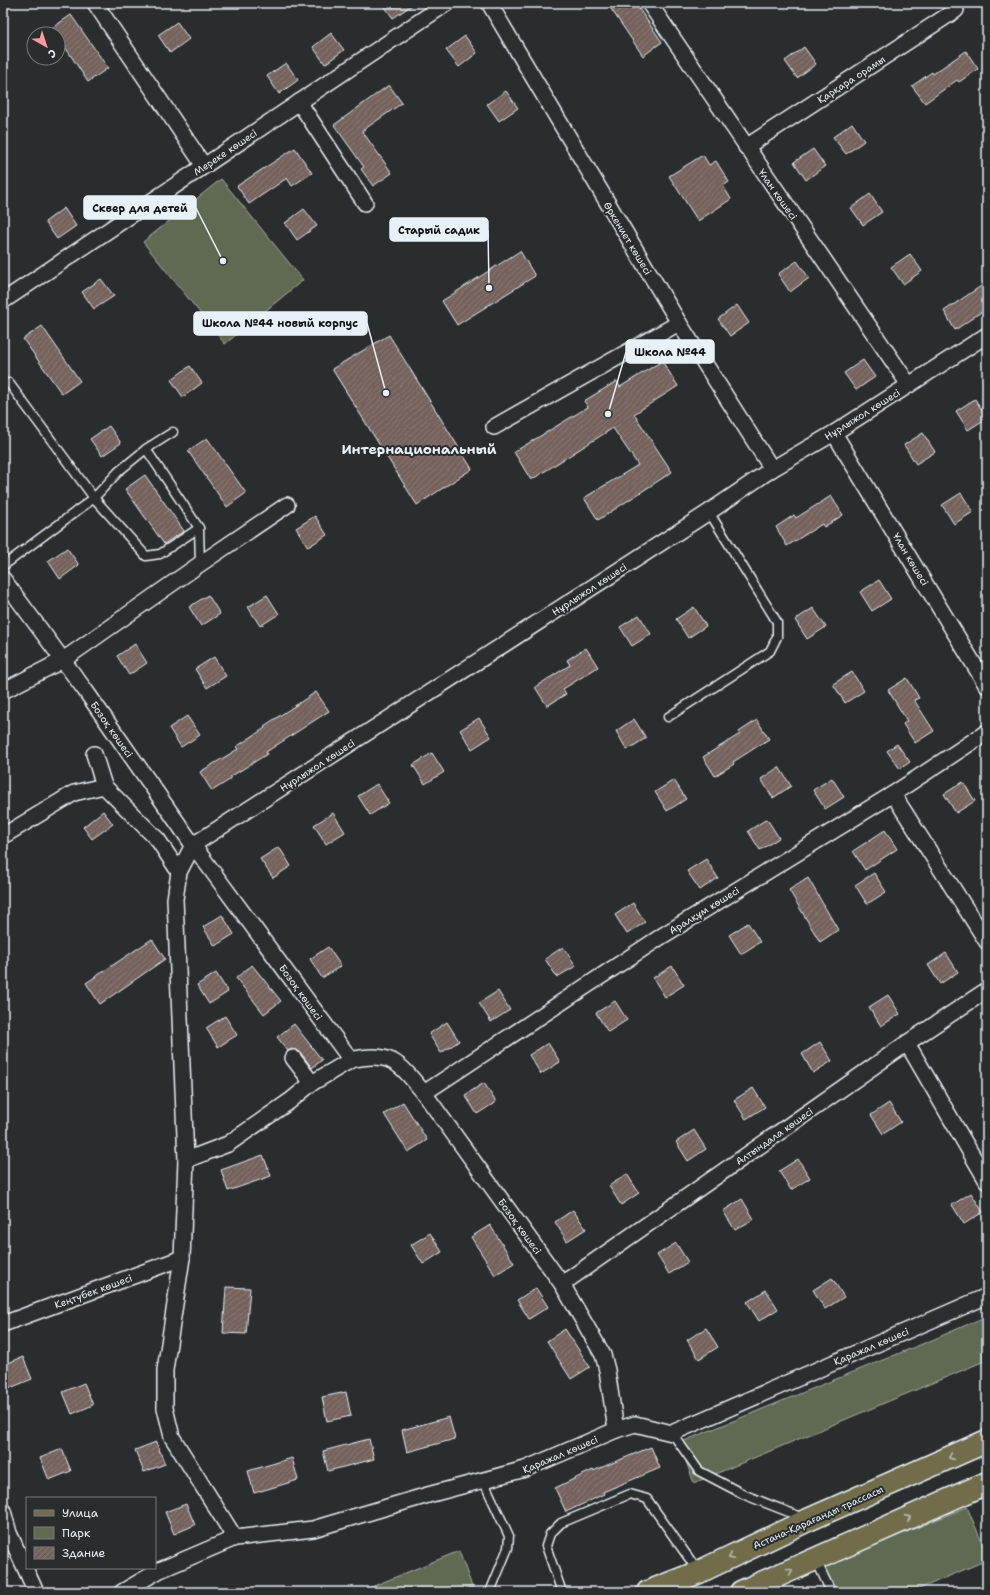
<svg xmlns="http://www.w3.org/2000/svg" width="990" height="1595" font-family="'Shantell Sans',sans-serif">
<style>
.green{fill:#606b52;stroke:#a4aea5}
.building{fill:url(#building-hatch);stroke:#e8f1f8}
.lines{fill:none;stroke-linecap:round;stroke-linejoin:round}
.service-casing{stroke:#e8f1f8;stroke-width:11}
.minor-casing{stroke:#e8f1f8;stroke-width:18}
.primary-casing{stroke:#e8f1f8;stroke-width:25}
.service{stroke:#2a2d2e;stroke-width:8}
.minor{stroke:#2a2d2e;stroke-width:15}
.primary{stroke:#716d4b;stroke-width:22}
.oneway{stroke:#b8bcb3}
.labels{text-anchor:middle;stroke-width:4;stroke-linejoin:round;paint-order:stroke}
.street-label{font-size:10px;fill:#e8f1f8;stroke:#2a2d2e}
.district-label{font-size:14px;font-weight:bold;fill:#e8f1f8;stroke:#2a2d2e}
.leader{fill:none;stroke:#e8f1f8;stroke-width:1.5}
.callout-dot{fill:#e8f1f8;stroke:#2a2d2e;stroke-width:1.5}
.callout{fill:#e8f1f8;stroke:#e8f1f8;stroke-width:1.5}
.callout-label{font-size:11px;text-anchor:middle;font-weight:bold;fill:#111}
</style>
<defs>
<pattern id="building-hatch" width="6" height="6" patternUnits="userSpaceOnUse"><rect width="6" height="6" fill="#74625c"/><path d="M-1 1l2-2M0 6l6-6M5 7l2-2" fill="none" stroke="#887974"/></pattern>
</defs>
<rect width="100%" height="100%" fill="#2a2d2e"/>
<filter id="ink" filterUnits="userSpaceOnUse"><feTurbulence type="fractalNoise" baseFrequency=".025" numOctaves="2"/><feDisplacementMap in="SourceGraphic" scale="8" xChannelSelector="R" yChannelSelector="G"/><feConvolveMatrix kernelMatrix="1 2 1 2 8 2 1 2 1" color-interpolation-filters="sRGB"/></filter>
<g filter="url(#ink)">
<g class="green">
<path d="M221 179 303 280 225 344 143 242Z"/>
<path d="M987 1316V1360L694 1483 679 1443 932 1340Z"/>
<path d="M967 1507 987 1554V1560L912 1592H831L820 1568Z"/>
<path d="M459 1551 474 1592H359Z"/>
</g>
<g class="building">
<path d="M382 3H415L393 18Z"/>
<path d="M607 3H635L662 42 643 56Z"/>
<path d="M71 15 108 68 88 82 58 36V34L52 28Z"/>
<path d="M177 22 189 39 170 53 158 35Z"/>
<path d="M331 33 344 50 325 64 313 47Z"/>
<path d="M465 36 477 53 459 67 446 50Z"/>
<path d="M804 47 816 64 797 78 785 61Z"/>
<path d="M966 51 978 69 959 82 957 80 925 103 912 86 932 72 933 74Z"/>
<path d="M286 63 298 80 279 94 267 76Z"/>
<path d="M389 85 402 103 362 131 392 173 373 186 361 169 364 167 334 125Z"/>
<path d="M506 91 518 108 499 121 487 104Z"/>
<path d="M852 123 864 141 846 154 833 137Z"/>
<path d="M295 148 312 173 292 186 287 178 249 204 237 186Z"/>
<path d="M813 149 825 166 806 180 794 162Z"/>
<path d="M703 155 709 165 716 161 729 182 723 186 731 199 698 221 669 176Z"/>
<path d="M870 194 882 212 863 225 851 208Z"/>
<path d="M64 208 76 226 57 239 45 222Z"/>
<path d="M304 209 317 226 297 240 285 223Z"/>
<path d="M520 251 535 276 457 325 442 301Z"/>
<path d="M910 254 922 271 903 284 891 267Z"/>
<path d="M797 261 809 278 790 292 778 274Z"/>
<path d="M101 279 114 296 94 309 82 292Z"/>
<path d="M987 282V308L955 330 944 311Z"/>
<path d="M737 305 749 323 730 336 718 319Z"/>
<path d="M42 326 80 381 62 394 23 339Z"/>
<path d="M389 335 472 469 417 505 332 369Z"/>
<path d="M863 360 875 377 856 390 844 373Z"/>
<path d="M662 361 678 386 634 414 672 472 598 520 584 498 638 465 613 428 531 480 514 452 588 407 584 401 617 381 620 387Z"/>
<path d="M190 366 202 383 183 397 171 380Z"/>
<path d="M975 399 987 418 968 430 956 411Z"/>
<path d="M109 426 121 443 102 456 90 439Z"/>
<path d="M923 433 935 452 916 464 904 445Z"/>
<path d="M207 438 246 493 227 507 188 451Z"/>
<path d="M145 475 184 531 164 544 125 489Z"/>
<path d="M961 493 973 512 954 524 942 505Z"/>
<path d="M831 496 843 515 824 527 822 524 787 546 776 527 794 515 796 518Z"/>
<path d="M315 516 327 535 308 547 296 528Z"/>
<path d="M67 548 79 565 60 579 48 561Z"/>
<path d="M879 580 891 599 872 611 860 592Z"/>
<path d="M208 595 220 614 201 626 189 607Z"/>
<path d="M267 595 279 614 260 626 248 607Z"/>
<path d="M694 607 706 626 688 638 676 619Z"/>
<path d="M813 608 826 627 807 639 795 620Z"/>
<path d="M639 615 651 634 632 646 620 627Z"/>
<path d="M135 644 147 663 129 675 117 656Z"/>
<path d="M586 648 598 667 563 689 566 694 547 706 535 687 570 665 567 660Z"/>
<path d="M214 657 226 676 207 688 195 669Z"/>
<path d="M852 672 864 691 845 703 833 684Z"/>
<path d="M907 678 919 698 914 700 934 731 915 743 903 724 907 721 888 690Z"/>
<path d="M316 692 329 711 266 752 267 754 230 777 231 779 212 791 200 772 238 749 236 747 265 728 264 726Z"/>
<path d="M187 716 200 735 181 747 169 728Z"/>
<path d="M479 718 491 737 472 749 460 730Z"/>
<path d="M634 719 646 738 627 750 616 731Z"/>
<path d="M757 720 769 739 733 762 734 764 715 776 703 757 740 734 739 732Z"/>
<path d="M897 744 910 762 900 769 887 751Z"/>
<path d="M432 753 444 772 425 784 413 765Z"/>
<path d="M779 767 791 786 773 798 761 779Z"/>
<path d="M832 778 844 797 825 809 813 790Z"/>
<path d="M674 780 686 799 667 811 655 792Z"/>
<path d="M963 782 975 801 956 813 944 794Z"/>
<path d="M377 784 389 803 370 815 358 796Z"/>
<path d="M103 811 113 824 92 839 83 827Z"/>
<path d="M333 813 345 832 326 844 314 825Z"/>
<path d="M767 819 779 838 760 850 748 831Z"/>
<path d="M885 830 897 849 865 870 853 851Z"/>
<path d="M279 847 291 866 273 878 260 859Z"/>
<path d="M706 859 718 878 700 890 687 871Z"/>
<path d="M874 873 886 892 867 904 855 885Z"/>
<path d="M808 878 838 930 820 942 789 890Z"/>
<path d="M633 903 645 922 627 934 615 915Z"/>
<path d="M222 915 234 934 215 946 203 927Z"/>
<path d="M748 923 760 942 741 954 729 935Z"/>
<path d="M152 939 165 959 100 1004 86 983Z"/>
<path d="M328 947 341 966 322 978 310 959Z"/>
<path d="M563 947 576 966 557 977 545 959Z"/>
<path d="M946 953 958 972 940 984 928 965Z"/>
<path d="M252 965 281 1001 264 1014 236 978Z"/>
<path d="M672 966 684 985 665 997 653 978Z"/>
<path d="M216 973 228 992 209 1004 197 985Z"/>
<path d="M498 991 510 1010 491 1022 479 1003Z"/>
<path d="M888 995 900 1014 881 1026 869 1007Z"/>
<path d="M615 1001 627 1020 608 1032 596 1013Z"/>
<path d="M225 1016 237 1035 218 1047 206 1028Z"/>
<path d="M447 1022 459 1041 441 1053 429 1034Z"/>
<path d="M294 1024 322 1060 312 1068 300 1052 292 1049 288 1051 277 1037Z"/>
<path d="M820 1042 832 1061 813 1073 802 1054Z"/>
<path d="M548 1043 560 1062 541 1074 529 1055Z"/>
<path d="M484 1083 496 1102 477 1114 465 1095Z"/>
<path d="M753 1088 765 1107 746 1119 734 1100Z"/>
<path d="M403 1102 427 1140 408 1152 384 1114Z"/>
<path d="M889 1103 901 1122 883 1134 871 1115Z"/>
<path d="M694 1130 706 1149 688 1161 676 1142Z"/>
<path d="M263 1155 271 1176 228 1191 221 1170Z"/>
<path d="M798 1159 810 1178 791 1190 779 1171Z"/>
<path d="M627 1174 639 1193 621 1205 609 1186Z"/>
<path d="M971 1193 983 1212 964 1224 952 1205Z"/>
<path d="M742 1199 754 1219 735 1230 723 1211Z"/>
<path d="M573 1210 586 1229 567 1241 555 1222Z"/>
<path d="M490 1225 514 1263 495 1275 471 1237Z"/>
<path d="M430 1233 442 1252 423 1264 411 1245Z"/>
<path d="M676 1243 688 1262 669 1274 657 1255Z"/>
<path d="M832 1278 844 1297 825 1309 813 1290Z"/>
<path d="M226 1287 250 1288 246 1334 223 1333Z"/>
<path d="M536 1288 548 1307 529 1319 517 1300Z"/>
<path d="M766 1290 778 1309 759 1321 747 1302Z"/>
<path d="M706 1328 718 1347 699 1359 687 1340Z"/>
<path d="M565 1329 590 1367 571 1379 547 1341Z"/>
<path d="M23 1357 32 1379 10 1388 3 1369V1365Z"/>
<path d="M84 1383 93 1405 72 1414 63 1392Z"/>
<path d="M346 1392 351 1416 327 1421 322 1397Z"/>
<path d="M449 1417 455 1439 407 1452 402 1430Z"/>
<path d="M369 1439 374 1459 328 1471 323 1451Z"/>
<path d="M156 1442 165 1464 144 1472 135 1450Z"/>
<path d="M651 1447 660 1468 603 1492 604 1494 566 1512 555 1488 593 1470V1471Z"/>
<path d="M62 1449 71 1471 49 1480 40 1458Z"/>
<path d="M292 1458 298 1480 254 1493 248 1471Z"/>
<path d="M186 1504 195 1525 174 1534 165 1512Z"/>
</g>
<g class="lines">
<defs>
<g id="service">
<path d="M9 383 94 498 146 556 160 554 199 528"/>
<path d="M146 449 173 432"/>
<path d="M3 566 94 498 119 471 146 449 199 528 200 564"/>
<path d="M668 717 770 651 777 637V622L709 512"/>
<path d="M672 1433 699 1471 745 1495 804 1518"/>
<path d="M483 1480 509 1536 508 1548 490 1592"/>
<path d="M816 1560 831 1592"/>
<path d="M562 1592 546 1546 550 1534 561 1523 630 1494 647 1499 698 1571"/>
</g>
<g id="minor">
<path d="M95 3 204 166"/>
<path d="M489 3 679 323 772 469"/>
<path d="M649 3 909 385"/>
<path d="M299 102 365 203"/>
<path d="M746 147 956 10"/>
<path d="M3 301 447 3"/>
<path d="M494 427 679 323"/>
<path d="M834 433 987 686"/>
<path d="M3 579 85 690 193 845 351 1060C391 1050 400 1064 424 1093L562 1284 603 1355 607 1370 616 1430"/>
<path d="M3 691 63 660 200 564 287 505"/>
<path d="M104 786 158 840 179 872"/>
<path d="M893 794 987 942"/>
<path d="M3 836 74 793 104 786 94 754"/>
<path d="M907 1043 987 1181"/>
<path d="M293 1058 312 1083"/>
<path d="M424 1093 662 936 893 794 987 732"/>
<path d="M186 1160 228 1144 290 1101 312 1083 351 1060"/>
<path d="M562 1284 907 1043 987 990"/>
<path d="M3 1324 182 1258"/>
<path d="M3 1511 9 1533 36 1592"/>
<path d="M235 1538 172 1437 165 1408V1370L182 1258 186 1160 175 899 179 872 193 845 709 512 772 469 834 433 987 335"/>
<path d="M122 1592 160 1570 235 1538 313 1529 428 1495 525 1469 616 1430 635 1424 672 1433 987 1296"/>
</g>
<g id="primary">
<path d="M648 1592 699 1572 808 1520 987 1441"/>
<path d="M741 1592 987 1483"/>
</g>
</defs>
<use href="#service" class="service-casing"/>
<use href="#minor" class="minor-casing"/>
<use href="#primary" class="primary-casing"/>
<use href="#service" class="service"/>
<use href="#minor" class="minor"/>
<use href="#primary" class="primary"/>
</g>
<defs><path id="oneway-chevron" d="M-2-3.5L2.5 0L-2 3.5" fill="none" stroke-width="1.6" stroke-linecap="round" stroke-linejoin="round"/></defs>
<g class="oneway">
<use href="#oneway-chevron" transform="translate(951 1457) rotate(156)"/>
<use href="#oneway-chevron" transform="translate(908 1518) rotate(-24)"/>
<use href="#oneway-chevron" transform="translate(731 1557) rotate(155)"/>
<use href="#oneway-chevron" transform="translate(790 1571) rotate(-24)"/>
</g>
</g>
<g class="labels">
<g class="street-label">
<text transform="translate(851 79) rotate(-33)" y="4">Қарқара орамы</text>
<text transform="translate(225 152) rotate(-34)" y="4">Мереке көшесі</text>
<text transform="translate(778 194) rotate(55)" y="4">Ұлан көшесі</text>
<text transform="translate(628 238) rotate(59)" y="4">Өркениет көшесі</text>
<text transform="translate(862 414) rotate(-32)" y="4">Нұрлыжол көшесі</text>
<text transform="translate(911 559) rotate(59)" y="4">Ұлан көшесі</text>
<text transform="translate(589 589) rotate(-33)" y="4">Нұрлыжол көшесі</text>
<text transform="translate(112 729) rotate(55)" y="4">Бозоқ көшесі</text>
<text transform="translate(317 765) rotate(-33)" y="4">Нұрлыжол көшесі</text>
<text transform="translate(704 910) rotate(-32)" y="4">Аралқұм көшесі</text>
<text transform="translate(301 992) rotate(54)" y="4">Бозоқ көшесі</text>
<text transform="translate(774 1136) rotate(-35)" y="4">Алтындала көшесі</text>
<text transform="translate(520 1226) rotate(54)" y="4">Бозоқ көшесі</text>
<text transform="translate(93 1291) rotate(-20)" y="4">Кеңтүбек көшесі</text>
<text transform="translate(871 1346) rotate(-23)" y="4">Қаражал көшесі</text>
<text transform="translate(560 1454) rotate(-23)" y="4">Қаражал көшесі</text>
<text transform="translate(818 1517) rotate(-24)" y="4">Астана-Қарағанды трассасы</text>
</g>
<g class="district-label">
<text x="419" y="454">Интернациональный</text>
</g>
</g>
<path class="leader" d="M223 261L196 208M489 288L488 230M386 393L367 323M608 414L626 352"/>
<g class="callout-dot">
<circle cx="223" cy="261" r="4"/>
<circle cx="489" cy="288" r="4"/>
<circle cx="386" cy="393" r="4"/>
<circle cx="608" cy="414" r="4"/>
</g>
<g class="callout">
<rect x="84" y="196" width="112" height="23" rx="4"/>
<rect x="390" y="218" width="98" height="23" rx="4"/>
<rect x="194" y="312" width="173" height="23" rx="4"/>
<rect x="626" y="340" width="88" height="23" rx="4"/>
</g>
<g class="callout-label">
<text x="140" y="212">Сквер для детей</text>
<text x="439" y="234">Старый садик</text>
<text x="280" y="327">Школа №44 новый корпус</text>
<text x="670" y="356">Школа №44</text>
</g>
<rect width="990" height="1595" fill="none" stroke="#2a2d2e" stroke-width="16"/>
<rect x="8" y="8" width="974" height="1579" fill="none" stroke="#e8f1f8" stroke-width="1.5" filter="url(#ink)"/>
<rect x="26" y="1497" width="130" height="72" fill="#2a2d2e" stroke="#767b7f"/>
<rect x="34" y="1510" width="20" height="6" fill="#716d4b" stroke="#767b7f"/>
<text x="62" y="1517" font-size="12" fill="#e8f1f8">Улица</text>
<rect x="34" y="1527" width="20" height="12" fill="#606b52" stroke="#767b7f"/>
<text x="62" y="1537" font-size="12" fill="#e8f1f8">Парк</text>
<rect x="34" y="1547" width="20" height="12" fill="url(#building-hatch)" stroke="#767b7f"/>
<text x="62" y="1557" font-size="12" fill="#e8f1f8">Здание</text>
<g transform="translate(46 46) rotate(141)"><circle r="19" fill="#2a2d2e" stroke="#767b7f"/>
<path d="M0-3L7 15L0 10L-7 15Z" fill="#ff9aa2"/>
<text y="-6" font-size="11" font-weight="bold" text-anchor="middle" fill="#e8f1f8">С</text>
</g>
</svg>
